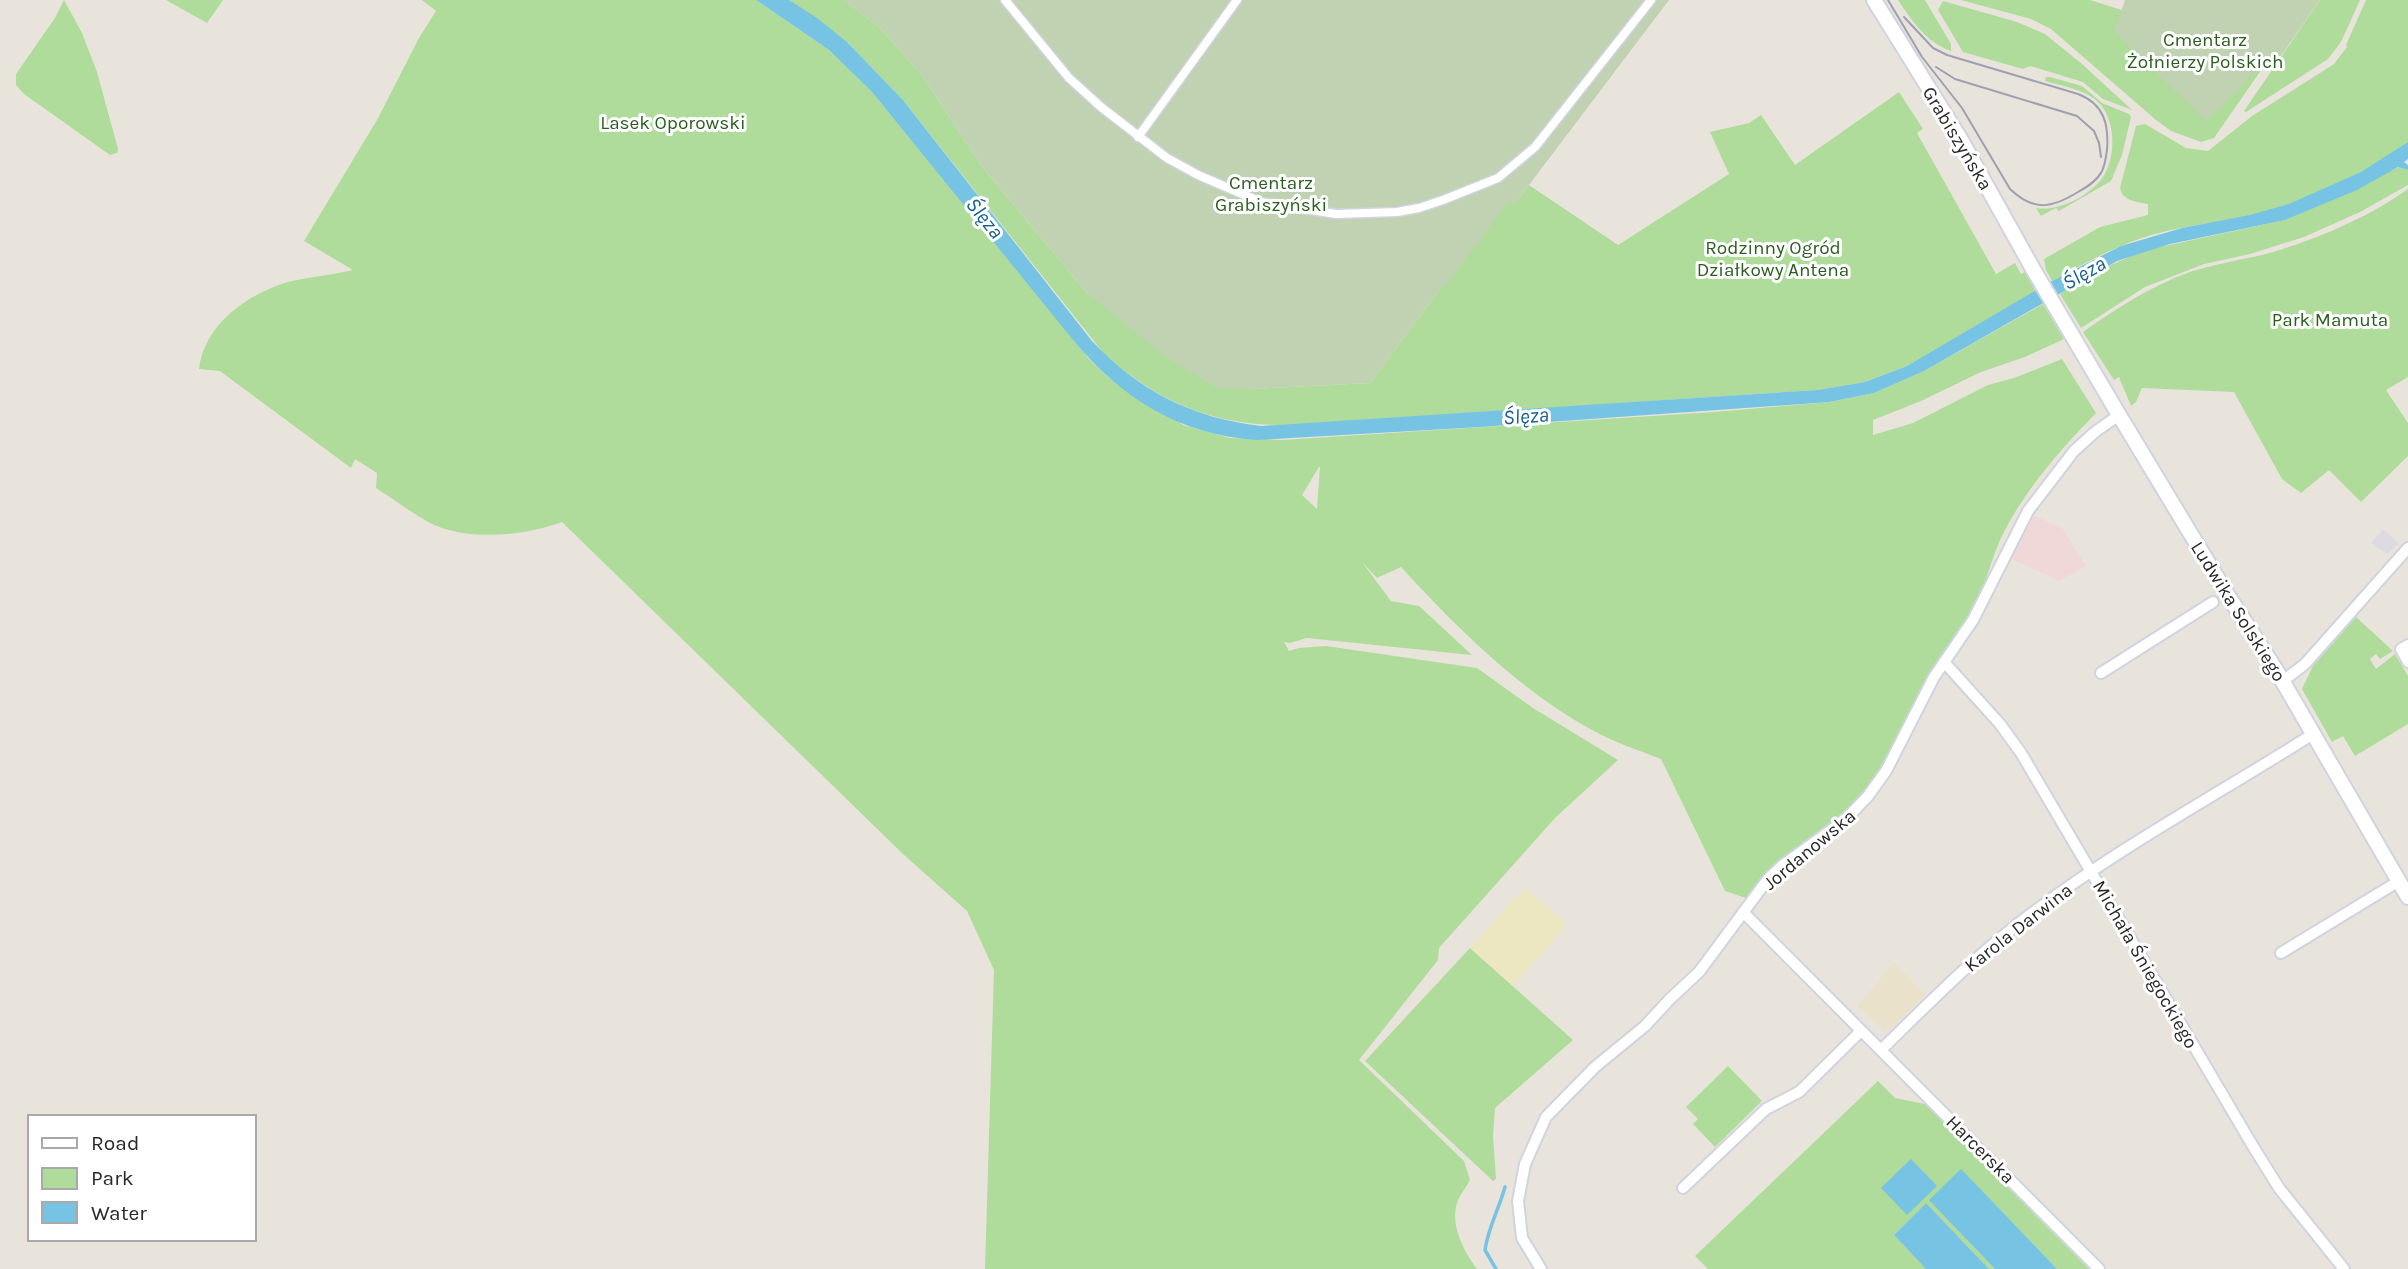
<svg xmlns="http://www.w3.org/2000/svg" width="2408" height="1269" font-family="Karla,sans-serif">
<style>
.industrial{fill:#dddbe2}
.education{fill:#eae1cb}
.medical{fill:#f0d8d9}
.green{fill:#afdc9b;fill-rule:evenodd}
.sand{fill:#ece7c0}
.cemetery{fill:#c1d2b3}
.water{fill:#76c3e4}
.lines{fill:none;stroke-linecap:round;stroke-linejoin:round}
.stream{stroke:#76c3e4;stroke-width:3.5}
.pedestrian-casing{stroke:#d0d3e0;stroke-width:11}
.minor-casing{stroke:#d0d3e0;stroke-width:14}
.secondary-casing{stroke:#d0d3e0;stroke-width:18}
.pedestrian{stroke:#fff;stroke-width:8}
.minor{stroke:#fff;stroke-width:10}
.secondary{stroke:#fff;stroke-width:14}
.tram{stroke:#9ea0b1;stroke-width:2}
.labels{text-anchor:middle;stroke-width:6;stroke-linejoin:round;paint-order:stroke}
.park-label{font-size:19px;fill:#2a5e1f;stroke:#fff}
.street-label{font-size:19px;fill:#282828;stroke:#fff}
.water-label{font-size:21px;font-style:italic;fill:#18618c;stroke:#fff}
</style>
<rect width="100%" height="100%" fill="#e9e4db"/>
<path class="industrial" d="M2383 529 2399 543 2388 554 2371 543Z"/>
<path class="education" d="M1894 962 1925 995 1892 1027 1884 1030 1857 1006Z"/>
<path class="medical" d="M2034 515 2063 529 2086 566 2059 581 2012 559Z"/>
<g class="green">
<path d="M64 0 82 33 97 72 118 149 117 153 110 155 24 94 16 85V74L55 18Z"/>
<path d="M166 0H223L207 23Z"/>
<path d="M422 0H756L829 50 872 92 1089 359 1109 378 1183 425 1230 438 1282 440 1714 412 1829 402 1874 393 1924 371 2043 304 2064 339 2025 357 1981 372 1921 401 1873 420V435L1913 423 1988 385 2014 378 2062 359 2096 413C2062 448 2028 486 2005 530 1991 556 1987 584 1973 609 1957 639 1934 664 1918 694 1904 720 1894 750 1877 775 1842 826 1783 849 1746 898L1725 891 1661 759C1638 750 1613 742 1592 730 1518 689 1458 629 1401 567L1377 578 1362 562 1391 601 1419 606 1472 655 1307 638 1290 643 1284 642 1289 651 1299 648 1326 646 1477 668 1533 708 1618 760 1555 818 1439 948 1438 960 1359 1060 1464 1161 1470 1180C1467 1186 1461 1193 1458 1200 1449 1224 1463 1250 1477 1269H985L994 970 967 911 903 854 562 522C526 535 479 540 442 528 423 522 394 499 376 488L377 473 355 459 351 468 220 371 199 369C204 325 247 294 288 282 309 277 332 275 353 270L304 241 377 120 419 38 436 11ZM1319 467H1320L1317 509 1302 495Z"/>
<path d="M789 0H844L879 27 922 75 980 164 1087 293 1252 389 1370 383 1443 285 1508 201 1514 204 1529 185 1618 245 1729 174 1710 132 1749 123 1761 115 1795 165 1899 92 1923 129 1917 133 1996 274 2015 263 2021 274 2025 272 2036 292 1907 366 1865 382 1818 390 1288 425C1214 426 1160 403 1105 355L903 100 847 42Z"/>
<path d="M1898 0H1925L1951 44V51C1927 43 1911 20 1898 0Z"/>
<path d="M1961 0H2090L2122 10 2115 31 2264 66 2214 138 2201 142 2171 131 2156 120 2051 29 2031 19Z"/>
<path d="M2320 0H2360L2341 42 2328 59 2246 112 2244 111Z"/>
<path d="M2366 0H2408V142C2362 176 2305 204 2249 216 2212 223 2174 227 2139 239 2108 250 2080 266 2052 281L2046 270 2044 259 2100 227 2148 215V204C2136 202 2123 201 2120 188L2136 126 2145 124 2186 148 2208 151 2252 116 2334 64 2347 47 2346 45Z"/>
<path d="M1943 1 2017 22 2045 34 2082 64 2132 110 2103 99 2083 82 2030 66 2023 69 1963 52 1938 10Z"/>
<path d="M2046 77H2050L2082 86 2102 103 2129 114 2131 117 2122 155 2111 181 2059 211 2056 208 2041 216 2036 208C2058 212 2090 196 2103 177 2117 156 2116 117 2096 100 2082 89 2062 86 2045 81Z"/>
<path d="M2399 167 2408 170V185L2360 212 2304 237 2250 254 2204 264 2145 287 2081 328 2060 294 2099 270 2146 250 2285 220Z"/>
<path d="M2408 189V377L2386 390 2408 423V456L2361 502 2329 470 2301 493 2282 479 2234 392 2142 388 2136 402 2131 406 2119 377 2114 380 2083 332C2117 308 2151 286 2190 272 2220 262 2253 259 2283 249 2326 235 2372 215 2408 189Z"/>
<path d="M2356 617 2393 651 2380 659 2376 654 2370 659 2376 669 2395 654 2408 676V724L2355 756 2343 736 2332 742 2302 689 2313 666Z"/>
<path d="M1470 948 1573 1040 1495 1108 1493 1136 1496 1179 1493 1181 1365 1061Z"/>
<path d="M1728 1066 1762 1101 1715 1147 1693 1124 1698 1119 1686 1107Z"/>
<path d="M1878 1081 1895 1098 1925 1104 2089 1269H2057L1961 1170 1930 1200 1995 1269H1989L1926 1203 1894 1235 1926 1269H1708L1695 1256Z"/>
</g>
<path class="sand" d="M1524 888 1567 924 1513 986 1470 948Z"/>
<g class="cemetery">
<path d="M844 0H1669L1529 185 1514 204 1508 202 1447 284 1443 285 1370 383 1252 389 1217 388 1166 357 1087 293 980 164 922 75 879 27Z"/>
<path d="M2125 0H2320L2271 70 2262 65 2206 121 2114 31Z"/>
</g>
<g class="water">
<path d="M756 0H789L817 18 847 42 903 100 1092 341C1139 391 1192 418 1261 426L1818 390 1865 382 1907 366 2052 281 2121 246 2182 228 2250 215 2289 204 2361 172 2408 142V159L2404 162 2408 165V170L2398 167 2357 190 2285 220 2170 244 2117 261 1924 371 1874 393 1829 402 1480 427 1257 440C1180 435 1122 399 1073 340L872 92 829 50Z"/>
<path d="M1911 1159 1937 1186 1907 1215 1881 1188Z"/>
<path d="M1961 1169 2057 1269H1995L1929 1200Z"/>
<path d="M1926 1203 1989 1269H1926L1894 1235Z"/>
</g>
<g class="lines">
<path class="stream" d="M1496 1269 1485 1250C1488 1228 1499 1209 1505 1187"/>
<defs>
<g id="pedestrian">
<path d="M1005 0 1069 78 1101 107 1167 158 1198 175 1261 202 1336 214 1397 212 1419 208 1443 200 1498 178 1535 147 1651 0"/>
<path d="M1138 137 1237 0"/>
</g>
<g id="minor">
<path d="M2408 645 2401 649 2408 662"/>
<path d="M1945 663 2000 724 2021 753 2254 1148 2279 1188 2344 1269"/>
<path d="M2101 673 2213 602"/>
<path d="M2283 681 2305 664 2408 548"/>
<path d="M1743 912 2099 1269"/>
<path d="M2281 953 2399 881"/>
<path d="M1881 1050C1930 1002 1979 952 2035 911 2123 845 2220 793 2313 734"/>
<path d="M1683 1188 1766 1109 1799 1092 1861 1031"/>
<path d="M1541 1269 1522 1238 1518 1201 1525 1164 1546 1117 1595 1067 1645 1026 1670 999 1699 972 1768 879 1783 865 1845 820 1868 796 1886 771 1934 677 1973 620 2028 511 2074 451 2095 432 2119 415"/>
</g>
<path id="secondary" d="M1874 0 1961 140 2033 269 2119 415 2227 594 2276 670 2408 897"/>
</defs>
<use href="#pedestrian" class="pedestrian-casing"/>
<use href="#minor" class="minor-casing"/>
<use href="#secondary" class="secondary-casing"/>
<use href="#pedestrian" class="pedestrian"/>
<use href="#minor" class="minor"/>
<use href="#secondary" class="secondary"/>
<g class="tram">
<path d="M1888 0 1922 57 1962 108 2010 189C2034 212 2052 208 2078 192 2087 187 2097 181 2102 171 2105 165 2106 157 2107 150 2109 124 2104 104 2078 94L1947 55 1933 48 1904 17"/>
<path d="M1936 67 1955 79 2077 116 2094 131 2099 143 2101 157"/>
</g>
</g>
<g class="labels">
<g class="park-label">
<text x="2205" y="46">Cmentarz<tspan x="2205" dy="22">Żołnierzy Polskich</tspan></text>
<text x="673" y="129">Lasek Oporowski</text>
<text x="1271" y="189">Cmentarz<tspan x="1271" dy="22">Grabiszyński</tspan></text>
<text x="1773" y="254">Rodzinny Ogród<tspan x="1773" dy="22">Działkowy Antena</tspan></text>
<text x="2330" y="326">Park Mamuta</text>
</g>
<g class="street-label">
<text transform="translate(1958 138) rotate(59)" y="7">Grabiszyńska</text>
<text transform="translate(2239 611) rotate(58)" y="7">Ludwika Solskiego</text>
<text transform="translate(1809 849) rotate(-40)" y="7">Jordanowska</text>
<text transform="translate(2018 927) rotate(-38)" y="7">Karola Darwina</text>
<text transform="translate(2146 964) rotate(60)" y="7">Michała Śniegockiego</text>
<text transform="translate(1981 1149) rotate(45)" y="7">Harcerska</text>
</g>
<g class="water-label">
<text transform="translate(985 218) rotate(51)" y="7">Ślęza</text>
<text transform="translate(2084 273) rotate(-30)" y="7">Ślęza</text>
<text transform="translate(1526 416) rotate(-4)" y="7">Ślęza</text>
</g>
</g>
<rect x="28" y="1115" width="228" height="126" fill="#ffffff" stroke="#a9a9a9" stroke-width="2"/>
<rect x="42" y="1138" width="35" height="10" fill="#ffffff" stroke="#a9a9a9" stroke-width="2"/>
<text x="91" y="1150" font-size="21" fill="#282828">Road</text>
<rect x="42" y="1168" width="35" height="21" fill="#afdc9b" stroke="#a9a9a9" stroke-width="2"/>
<text x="91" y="1185" font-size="21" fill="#282828">Park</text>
<rect x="42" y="1202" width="35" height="21" fill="#76c3e4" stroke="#a9a9a9" stroke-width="2"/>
<text x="91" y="1220" font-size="21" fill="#282828">Water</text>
</svg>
